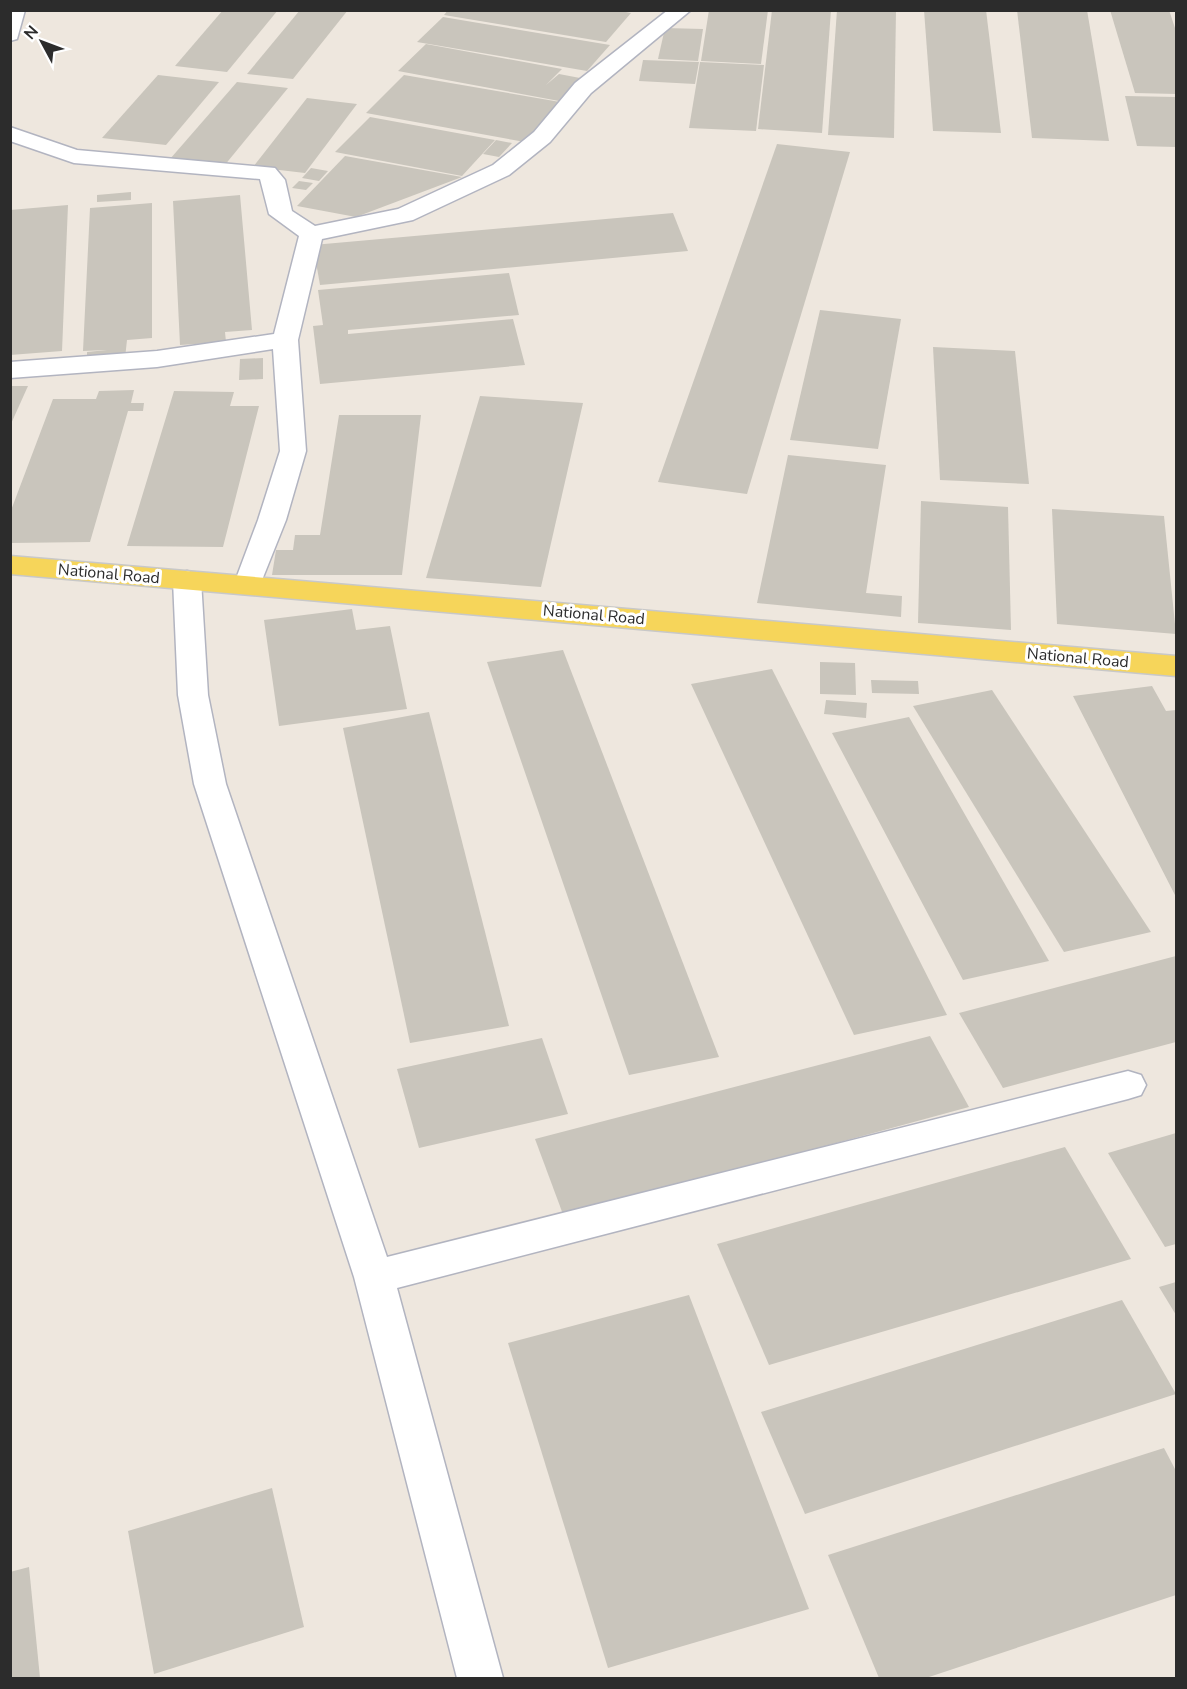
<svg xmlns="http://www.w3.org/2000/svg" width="1187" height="1689" font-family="'Nunito Sans',sans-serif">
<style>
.building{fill:#c9c5bc}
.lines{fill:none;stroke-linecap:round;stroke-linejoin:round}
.minor-casing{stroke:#b2b4c0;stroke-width:3}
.major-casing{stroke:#c8c8c8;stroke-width:3}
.minor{fill:#fff;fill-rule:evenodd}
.major{fill:#f6d55a;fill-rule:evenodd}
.labels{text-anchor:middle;stroke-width:6;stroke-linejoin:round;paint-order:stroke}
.street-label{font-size:16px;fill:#2c2c2c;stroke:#fff}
</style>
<rect width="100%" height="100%" fill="#eee7de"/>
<g class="building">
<path d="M223 10H278L227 72 175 66Z"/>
<path d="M300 10H348L293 79 247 74Z"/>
<path d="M448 10H616L631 13 606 42 444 15Z"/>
<path d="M709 10H768L761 64 701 61Z"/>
<path d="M772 10H831L822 133 758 129Z"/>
<path d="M837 10H896L894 138 828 135Z"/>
<path d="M924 10H986L1001 133 933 131Z"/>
<path d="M1017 10H1087L1109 141 1032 138Z"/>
<path d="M1110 10H1169L1176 31V94L1135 93Z"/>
<path d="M443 17 610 45 587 71 417 42Z"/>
<path d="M665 28 703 29 698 61 658 59Z"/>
<path d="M426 44 562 69 546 85 559 74 580 78 559 101 398 71Z"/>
<path d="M643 60 699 62 695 84 639 81Z"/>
<path d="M700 62 764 65 756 131 689 128Z"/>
<path d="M158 75 219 82 166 145 102 138Z"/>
<path d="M404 75 560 102 525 142 366 113Z"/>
<path d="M237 82 288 88 224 166 170 159Z"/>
<path d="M1125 96 1176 97V147L1137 146Z"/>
<path d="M307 98 357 104 305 173 253 167Z"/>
<path d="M370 117 495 140 462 176 335 152Z"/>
<path d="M496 140 512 143 499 157 483 154Z"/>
<path d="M777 144 850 152 747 494 658 482Z"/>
<path d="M345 156 462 177 356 217 297 206Z"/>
<path d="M311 168 328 171 319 181 302 178Z"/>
<path d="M299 181 313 183 306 190 292 188Z"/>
<path d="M131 192V200L97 202V195Z"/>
<path d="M240 195 252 330 225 332 226 342 180 345 173 201Z"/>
<path d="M152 203V338L127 340 125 358 87 362V352L107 350 83 351 90 208Z"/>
<path d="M68 205 62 351 10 355V210Z"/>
<path d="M673 213 688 251 320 285 313 245Z"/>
<path d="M509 273 519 315 348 330V334L513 319 525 365 320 384 313 326 323 325 318 290Z"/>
<path d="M820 310 901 319 878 449 790 440Z"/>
<path d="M933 347 1015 351 1029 484 940 480Z"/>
<path d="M263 358V379L239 380 240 359Z"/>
<path d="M10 386H28L10 426Z"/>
<path d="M134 390 131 403H144L143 411H128L90 542 10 543V513L53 399H96L99 391Z"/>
<path d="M174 391 234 392 230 406H259L223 547 127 546Z"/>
<path d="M480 396 583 403 541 587 426 578Z"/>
<path d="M339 415H421L402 575H272L276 550H293L295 535H320Z"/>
<path d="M788 455 886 465 866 593 902 596 901 617 757 603Z"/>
<path d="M921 501 1008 507 1011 630 918 623Z"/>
<path d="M1052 509 1164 516 1176 634 1057 624Z"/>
<path d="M352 609 356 630 390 626 407 709 279 726 264 620Z"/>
<path d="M563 650 719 1057 629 1075 487 662Z"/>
<path d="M820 662 855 663 856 695 820 694Z"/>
<path d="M772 669 947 1015 854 1035 691 684Z"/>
<path d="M871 680 918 681 919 694 872 693Z"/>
<path d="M1152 686 1166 711 1176 710V897L1073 696Z"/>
<path d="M992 690 1151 932 1064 952 913 706Z"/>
<path d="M826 700 867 703 866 718 824 714Z"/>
<path d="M429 712 509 1026 410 1043 343 728Z"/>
<path d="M909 717 1049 961 963 980 832 733Z"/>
<path d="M1176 956V1042L1003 1088 959 1013Z"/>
<path d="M930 1036 969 1107 564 1217 535 1139Z"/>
<path d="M542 1038 568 1114 419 1148 397 1069Z"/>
<path d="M1176 1133V1244L1165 1247 1108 1153Z"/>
<path d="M1065 1147 1131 1259 769 1365 717 1244Z"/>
<path d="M1176 1282V1315L1159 1287Z"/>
<path d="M689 1295 809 1609 608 1668 508 1343Z"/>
<path d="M1122 1300 1176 1394 805 1514 761 1412Z"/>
<path d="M1164 1448 1176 1471V1595L926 1678H879L828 1555Z"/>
<path d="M272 1488 304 1627 154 1674 128 1531Z"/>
<path d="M29 1567 40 1678H10V1572Z"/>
</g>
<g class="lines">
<defs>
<g id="minor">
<path d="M10 10H25L17 39 10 41Z"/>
<path d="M668 10H691L591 93 550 142 509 175 413 220 322 239 298 340 306 451 286 520 258 590 248 593 238 590 234 584 258 520 280 451 273 349 157 367 10 378V362L157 351 274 334 299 236 269 214 260 179 74 163 10 141V127L77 150 275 168 285 180 292 211 315 226 398 209 493 165 534 132 575 83Z"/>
<path d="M187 571 197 574 201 580 208 695 226 784 387 1257 1128 1071 1141 1075 1146 1085 1141 1095 1128 1099 397 1288 503 1678H457L354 1277 194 784 178 695 173 580 177 574Z"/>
</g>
<path id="major" d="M10 556 1176 656V676L10 574Z"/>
</defs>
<use href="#minor" class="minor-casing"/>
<use href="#major" class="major-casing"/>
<use href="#minor" class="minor"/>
<use href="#major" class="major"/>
</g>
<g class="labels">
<g class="street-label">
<text transform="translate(109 573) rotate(5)" y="6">National Road</text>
<text transform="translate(594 614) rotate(5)" y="6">National Road</text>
<text transform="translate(1078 657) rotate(5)" y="6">National Road</text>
</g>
</g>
<rect width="1187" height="1689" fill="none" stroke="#2c2c2c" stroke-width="24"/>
<g transform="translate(42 42) rotate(311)" stroke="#ffffff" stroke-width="4.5" paint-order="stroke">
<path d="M0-4.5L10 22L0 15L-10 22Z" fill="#2c2c2c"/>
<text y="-9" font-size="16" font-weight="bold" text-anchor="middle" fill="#2c2c2c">N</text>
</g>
</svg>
